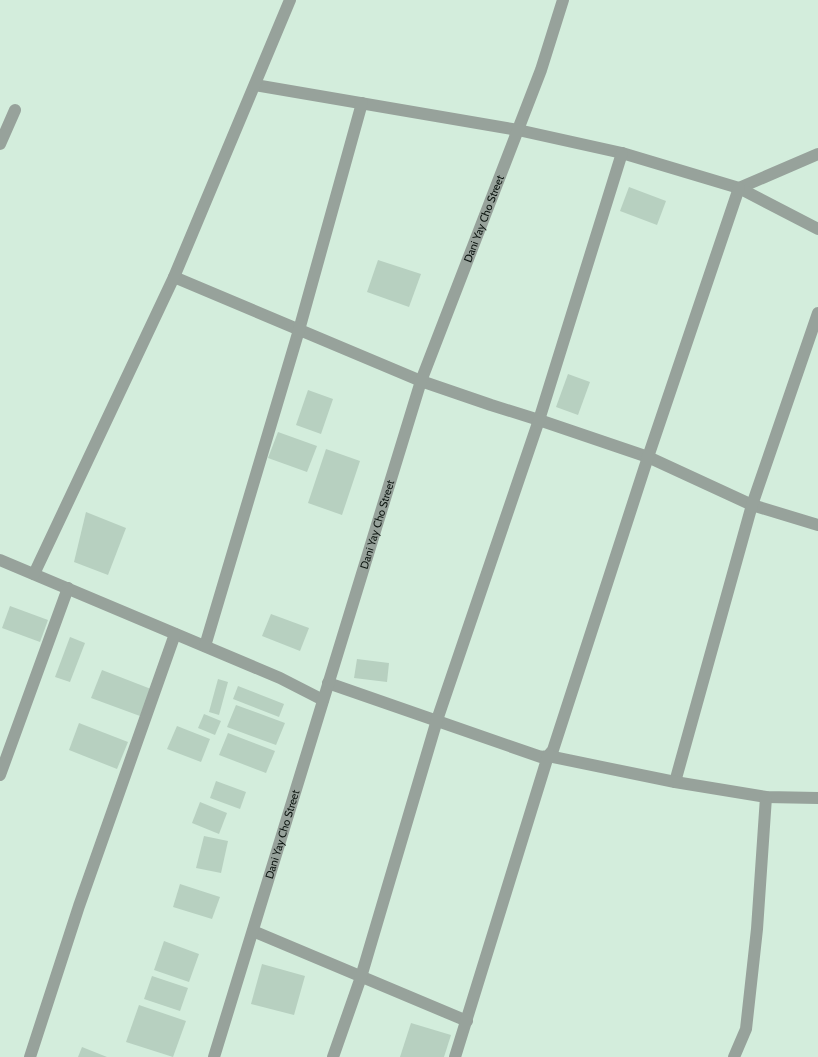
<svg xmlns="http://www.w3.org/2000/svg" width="818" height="1057" font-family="Cabin,sans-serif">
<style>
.building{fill:#b7d0c0}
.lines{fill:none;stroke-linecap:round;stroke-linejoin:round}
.lane{stroke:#97a29b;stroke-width:12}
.street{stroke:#97a29b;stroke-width:12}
.labels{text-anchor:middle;stroke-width:3.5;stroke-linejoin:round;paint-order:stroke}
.street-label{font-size:11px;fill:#0b140f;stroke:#fff}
</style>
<rect width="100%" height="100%" fill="#d3eddc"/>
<g class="building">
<path d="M629 187 666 201 657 225 620 211Z"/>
<path d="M378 260 421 274 409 307 367 292Z"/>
<path d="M568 374 590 382 578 415 556 407Z"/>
<path d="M308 390 333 399 321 434 296 425Z"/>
<path d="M278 432 317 446 307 472 268 458Z"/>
<path d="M326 449 360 461 342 515 308 503Z"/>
<path d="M86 512 126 528 108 575 74 562Z"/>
<path d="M10 606 48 620 40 642 2 628Z"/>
<path d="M271 614 309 628 300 651 262 636Z"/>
<path d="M70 637 85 643 70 682 55 677Z"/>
<path d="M357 659 389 663 387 682 354 678Z"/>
<path d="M102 670 151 689 140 716 91 698Z"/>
<path d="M218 679 228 682 219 715 209 712Z"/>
<path d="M238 686 284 704 279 717 233 699Z"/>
<path d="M236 705 285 723 276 745 227 727Z"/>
<path d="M204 714 221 721 215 735 198 728Z"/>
<path d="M79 723 128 742 117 769 69 750Z"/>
<path d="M177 726 210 739 201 762 167 749Z"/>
<path d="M228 733 275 751 266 773 219 755Z"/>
<path d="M216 781 246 792 240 809 210 798Z"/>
<path d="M200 802 227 813 219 834 192 823Z"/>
<path d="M204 836 228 841 221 873 196 868Z"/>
<path d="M180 884 220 897 212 919 173 907Z"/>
<path d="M164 941 199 954 189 982 154 970Z"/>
<path d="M262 964 305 976 294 1015 251 1004Z"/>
<path d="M152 976 188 988 180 1011 144 999Z"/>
<path d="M139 1005 186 1021 173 1057 126 1042Z"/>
<path d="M411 1023 451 1035 444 1057H400Z"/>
<path d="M82 1047 107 1057H78Z"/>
</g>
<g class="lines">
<path class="lane" d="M739 188 818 154"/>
<g class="street">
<path d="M255 85 518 130 622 153 739 188 818 229"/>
<path d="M0 144 15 110"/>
<path d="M174 277 421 381 491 405 539 420 648 457 752 505 818 525"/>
<path d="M0 560 280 678 323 700"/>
<path d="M34 574 174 277 290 0"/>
<path d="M205 646 299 330 362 103"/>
<path d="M328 683 541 757 548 756 553 750 648 457 739 188"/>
<path d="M0 775 68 588"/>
<path d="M675 782 752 505 818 313"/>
<path d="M253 931 467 1021"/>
<path d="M30 1057 79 906 175 634"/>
<path id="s1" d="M214 1057 421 381 541 70 563 0"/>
<path d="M333 1057 361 977 437 720 539 420 622 153"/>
<path d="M455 1057 548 756 675 782 766 797 818 798"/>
<path d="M734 1057 746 1029 757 929 766 797"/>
</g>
</g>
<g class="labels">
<g class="street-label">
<text dy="4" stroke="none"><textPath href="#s1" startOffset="881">Dani Yay Cho Street</textPath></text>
<text dy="4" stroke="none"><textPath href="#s1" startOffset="557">Dani Yay Cho Street</textPath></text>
<text dy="4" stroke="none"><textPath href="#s1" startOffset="233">Dani Yay Cho Street</textPath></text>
</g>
</g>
</svg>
